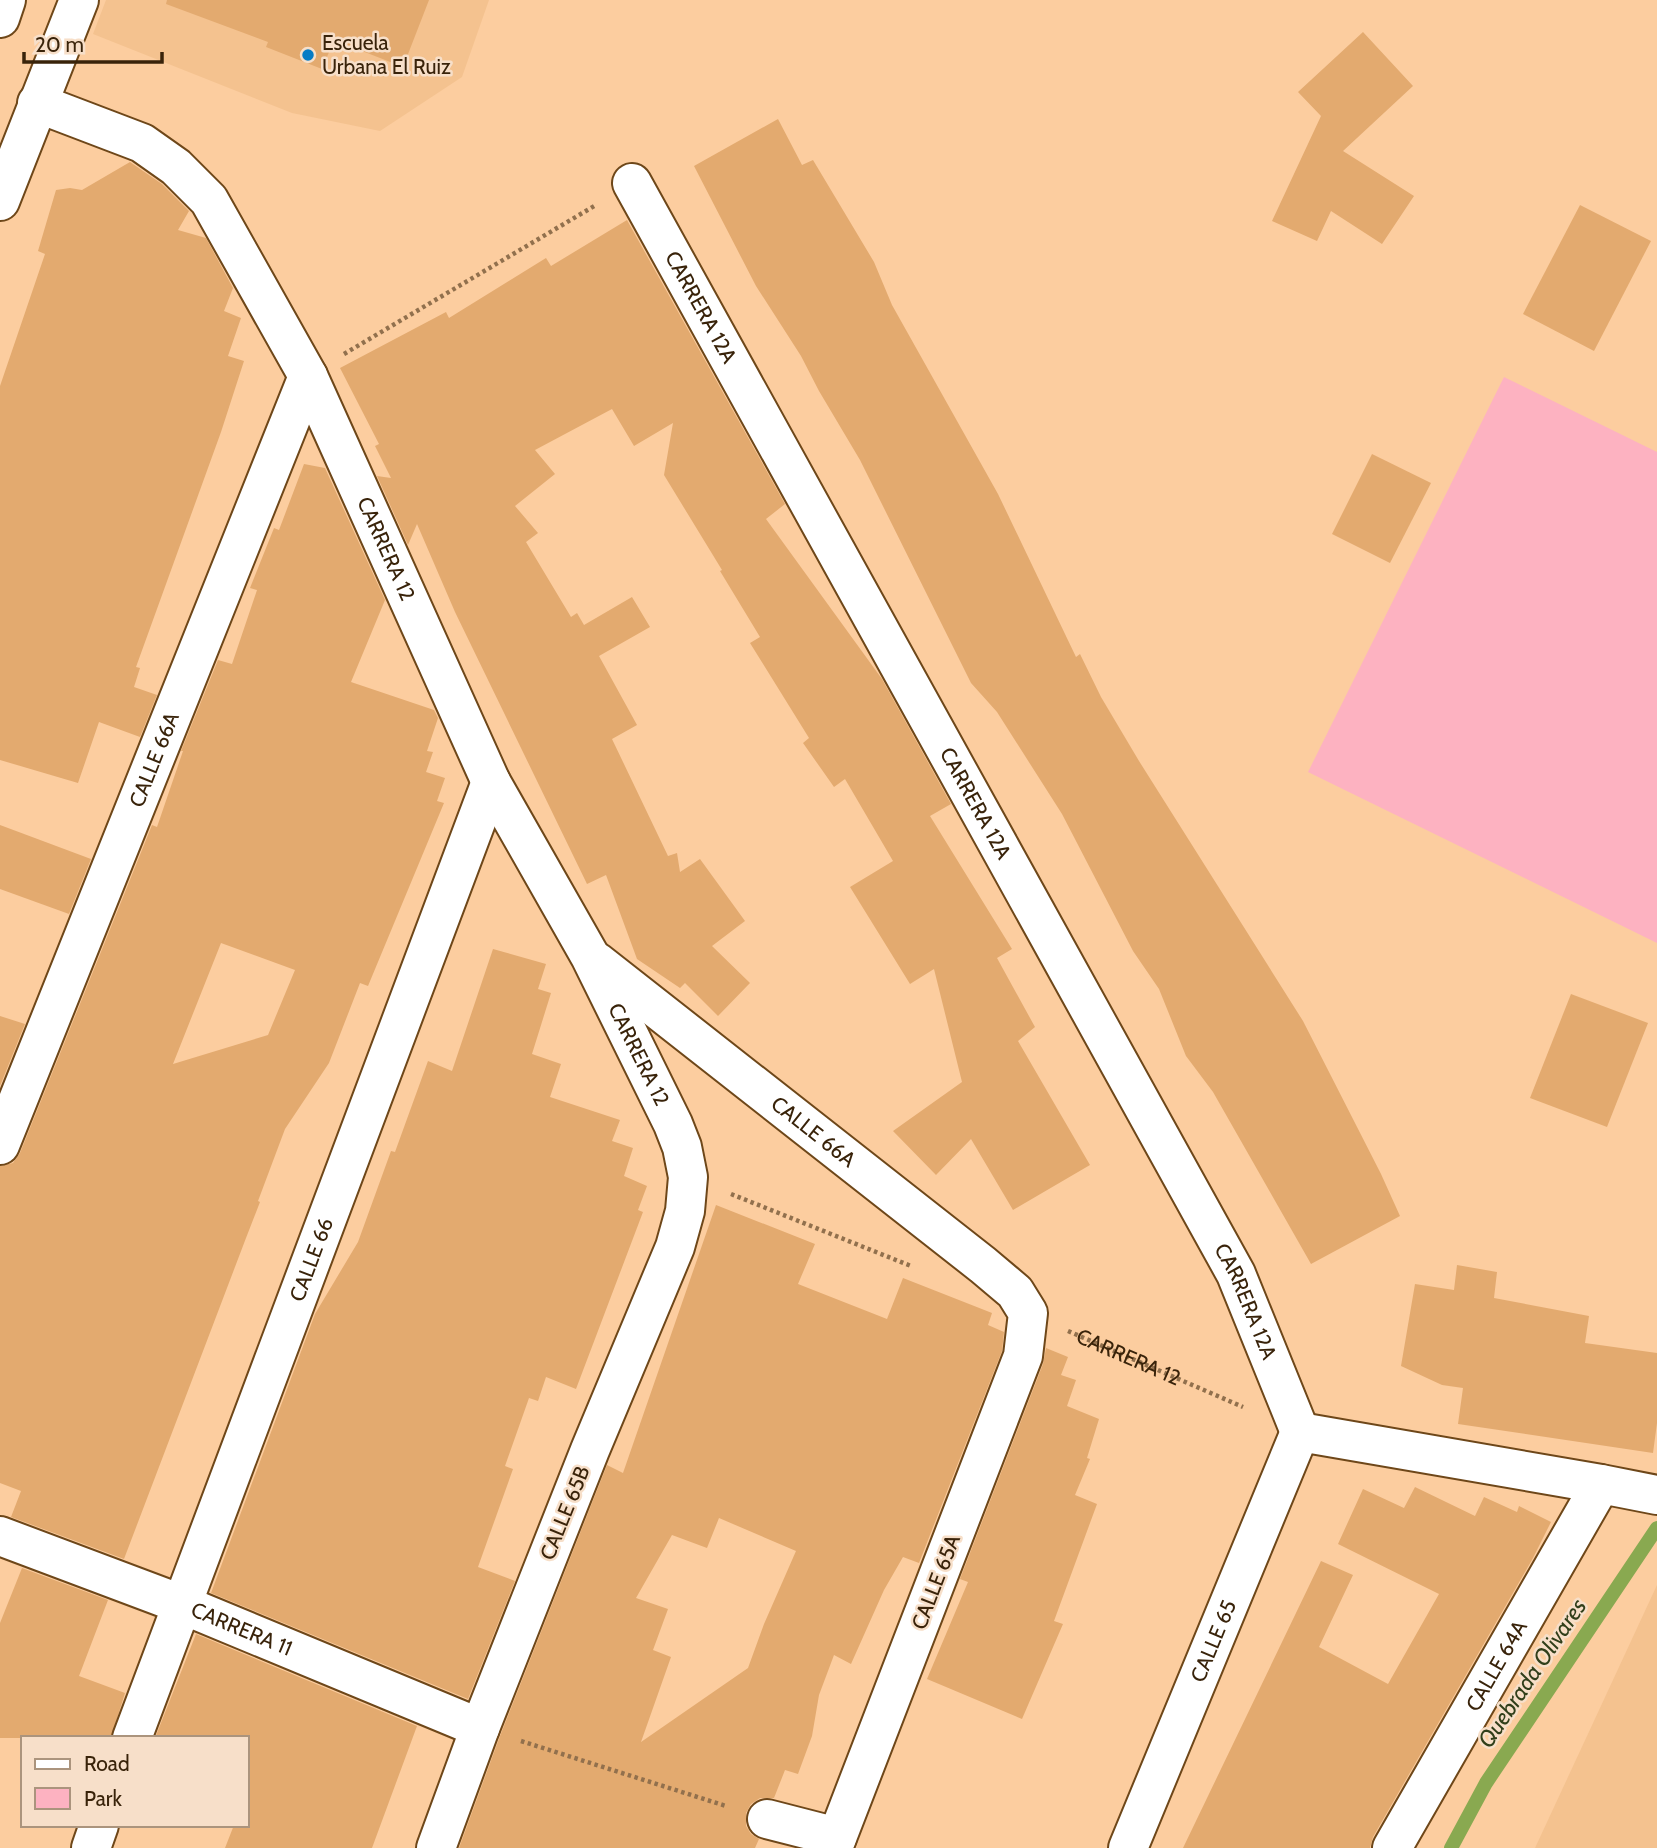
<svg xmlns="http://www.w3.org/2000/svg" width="1657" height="1848" font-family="Cabin,sans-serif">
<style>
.built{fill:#f4c28f}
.green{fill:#fdb2c1}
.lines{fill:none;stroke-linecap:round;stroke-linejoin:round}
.stream{stroke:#89a950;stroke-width:14}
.building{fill:#e3aa6f;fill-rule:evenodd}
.minor-casing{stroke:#6e4719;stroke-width:42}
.path{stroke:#91704d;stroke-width:4.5;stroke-dasharray:3.5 3.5;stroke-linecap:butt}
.minor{stroke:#fff;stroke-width:38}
.poi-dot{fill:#077cc5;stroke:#f7dfc9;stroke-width:2.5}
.labels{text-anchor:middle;stroke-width:5;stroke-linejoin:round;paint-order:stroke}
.poi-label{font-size:21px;fill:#39230a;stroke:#f7dfc9;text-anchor:start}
.street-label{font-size:21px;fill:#39230a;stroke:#f7dfc9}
.water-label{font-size:23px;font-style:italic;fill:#313f1a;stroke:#f7dfc9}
</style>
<rect width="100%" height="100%" fill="#fccd9f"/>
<g class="built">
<path d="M106 0H489L462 77 380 131 292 113 93 34Z"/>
<path d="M1657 1585V1848H1535L1587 1736Z"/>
</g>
<path class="green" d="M1504 377 1657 452V943L1308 772Z"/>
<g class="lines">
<path class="stream" d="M1451 1848 1486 1783 1657 1528"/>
</g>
<g class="building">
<path d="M167 0H429L403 67 334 40 322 69 266 47 268 42 166 4Z"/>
<path d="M1363 32 1413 86 1343 151 1414 196 1382 244 1331 211 1317 241 1272 221 1321 116 1298 92Z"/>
<path d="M778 119 802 165 813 160 874 262 892 305 998 494 1076 657 1080 654 1101 697 1139 761 1303 1021 1381 1174 1400 1216 1311 1264 1213 1092 1186 1056 1159 989 1133 951 1062 814 997 712 971 683 860 460 819 391 801 356 756 286 694 166Z"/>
<path d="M130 162 162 184 189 211 178 230 206 238 233 288 224 311 241 318 228 356 244 361 221 432 136 667 140 668 134 687 157 695 140 737 99 722 78 783 0 760V386L45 254 38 251 56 190 70 188 82 190Z"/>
<path d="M1580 205 1651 241 1594 351 1523 314Z"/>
<path d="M627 220 785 504 766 519 882 679 951 804 930 816 1012 949 997 958 1035 1027 1018 1041 1090 1165 1013 1210 971 1139 936 1175 893 1131 962 1082 934 969 910 984 850 887 893 861 845 779 834 787 803 743 809 738 750 643 760 637 720 571 722 570 664 475 673 423 634 446 612 409 535 450 555 474 515 506 538 533 526 542 571 617 577 613 584 625 632 597 650 627 599 656 637 725 612 739 668 856 677 853 680 872 700 859 745 921 712 946 750 983 718 1016 685 983 680 988 637 959 606 875 587 884 455 612 417 524 408 545 377 476 391 478 375 446 379 444 340 368 446 312 449 318 546 258 551 266Z"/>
<path d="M1372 454 1431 483 1390 563 1332 534Z"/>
<path d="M304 464 325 468 385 600 351 682 434 710 438 718 427 751 433 752 426 772 445 778 437 801 444 803 368 986 360 983 329 1063 285 1129 258 1201 260 1202 246 1238 124 1559 11 1517 21 1491 0 1483V1166L13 1163 20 1153 152 825 157 827 183 751H181L218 660 232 664 257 590 250 588 274 528 279 530ZM221 943 295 970 268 1035 173 1064Z"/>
<path d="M0 825 91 859 69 914 0 889Z"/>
<path d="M493 949 546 964 538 989 551 993 532 1054 561 1064 550 1097 620 1120 612 1141 633 1148 624 1176 647 1186 638 1210 643 1212 576 1389 546 1377 538 1401 529 1398 505 1466 513 1469 478 1567 515 1581 468 1699 211 1593 315 1314 358 1242 391 1151 395 1152 428 1061 452 1071Z"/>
<path d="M1571 994 1648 1023 1607 1127 1530 1098Z"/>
<path d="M0 1016 25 1024 0 1086Z"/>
<path d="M716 1205 815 1244 798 1284 887 1319 903 1278 992 1313 988 1325 1004 1332 1002 1351 919 1563 903 1557 884 1590 851 1664 834 1655 819 1695 812 1736 798 1774 785 1770 774 1798H760L751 1804 746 1813V1826L751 1834 759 1839 755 1848H459L500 1736 607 1465 623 1473ZM719 1518 796 1551 764 1624 748 1668 641 1742 671 1657 653 1650 668 1609 636 1598 672 1535 707 1548Z"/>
<path d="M1457 1265 1497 1272 1494 1298 1589 1316 1585 1343 1657 1353V1423L1653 1453 1458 1424 1463 1388 1442 1385 1401 1366 1415 1284 1454 1290Z"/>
<path d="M1046 1348 1068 1357 1061 1375 1076 1380 1067 1406 1099 1419 1087 1458 1090 1459 1075 1495 1097 1504 1054 1621 1063 1624 1022 1719 927 1679 968 1582 960 1579 1043 1364Z"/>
<path d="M1415 1487 1475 1516 1484 1497 1517 1512 1519 1506 1551 1522 1533 1558 1373 1837 1370 1848H1183L1321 1561 1353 1575 1319 1647 1388 1684 1439 1594 1338 1544 1363 1489 1404 1508Z"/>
<path d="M22 1568 108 1600 79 1676 125 1693 111 1738H0V1623Z"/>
<path d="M196 1634 417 1726 372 1848H225L234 1825H247V1738H155Z"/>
</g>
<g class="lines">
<defs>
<g id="minor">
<path d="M0 18 6 0"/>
<path id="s2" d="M37 103 142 143 176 167 209 200 308 376 491 782 590 956 673 1124 682 1147 688 1177 685 1211 675 1247 590 1450 480 1728 436 1848"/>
<path id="s3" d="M632 183 1236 1274 1300 1432"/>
<path d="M0 201 79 0"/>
<path id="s4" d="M597 962 983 1265 1015 1292 1028 1313 1023 1356 833 1848"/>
<path id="s5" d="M0 1145 308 376"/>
<path d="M1300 1432 1601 1484 1657 1495"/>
<path id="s6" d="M0 1536 181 1604 480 1728"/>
<path id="s7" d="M132 1738 491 782"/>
<path d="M767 1819 837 1837"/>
<path d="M91 1848 99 1825"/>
<path id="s8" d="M1128 1848 1300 1432"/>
<path id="s9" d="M1392 1848 1601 1484"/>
</g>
</defs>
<use href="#minor" class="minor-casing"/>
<g class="path">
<path d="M344 354 596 205"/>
<path d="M731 1194 911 1266"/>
<path id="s1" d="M1068 1331 1243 1407"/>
<path d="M521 1741 726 1806"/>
</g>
<use href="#minor" class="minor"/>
</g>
<circle class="poi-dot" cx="308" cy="55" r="7"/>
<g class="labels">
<g class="poi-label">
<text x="322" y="50">Escuela<tspan x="322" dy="24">Urbana El Ruiz</tspan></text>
</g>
<g class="street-label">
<text dy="7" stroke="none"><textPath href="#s3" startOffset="142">CARRERA 12A</textPath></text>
<text dy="7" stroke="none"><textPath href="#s2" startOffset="592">CARRERA 12</textPath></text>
<text dy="7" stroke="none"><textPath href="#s5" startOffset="415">CALLE 66A</textPath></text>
<text dy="7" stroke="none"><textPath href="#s3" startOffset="709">CARRERA 12A</textPath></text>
<text dy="7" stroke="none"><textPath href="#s2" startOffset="1158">CARRERA 12</textPath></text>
<text dy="7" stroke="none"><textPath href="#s4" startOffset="275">CALLE 66A</textPath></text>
<text dy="7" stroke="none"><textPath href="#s7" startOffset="511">CALLE 66</textPath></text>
<text dy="7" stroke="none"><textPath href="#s3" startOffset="1276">CARRERA 12A</textPath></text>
<text dy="7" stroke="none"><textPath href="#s1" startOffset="66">CARRERA 12</textPath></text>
<text transform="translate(565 1513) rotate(-68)" y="7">CALLE 65B</text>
<text transform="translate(936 1582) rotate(-69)" y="7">CALLE 65A</text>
<text dy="7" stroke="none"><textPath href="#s6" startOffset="259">CARRERA 11</textPath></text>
<text dy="7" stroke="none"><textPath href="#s8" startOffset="224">CALLE 65</textPath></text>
<text dy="7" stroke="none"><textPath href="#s9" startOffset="210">CALLE 64A</textPath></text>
</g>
<g class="water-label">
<text transform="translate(1532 1673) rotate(-56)" y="8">Quebrada Olivares</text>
</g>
</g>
<rect x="21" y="1736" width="228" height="91" fill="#f7dfc9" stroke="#ab947d" stroke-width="2"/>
<rect x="35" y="1759" width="35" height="10" fill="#ffffff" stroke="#ab947d" stroke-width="2"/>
<text x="84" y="1771" font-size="21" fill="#39230a">Road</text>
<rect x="35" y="1788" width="35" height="21" fill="#fdb2c1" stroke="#ab947d" stroke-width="2"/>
<text x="84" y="1806" font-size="21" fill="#39230a">Park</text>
<path d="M24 52v10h138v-10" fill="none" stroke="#39230a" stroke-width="3.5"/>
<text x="35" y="52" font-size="21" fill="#39230a" stroke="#f7dfc9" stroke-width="5" paint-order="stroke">20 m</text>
</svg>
